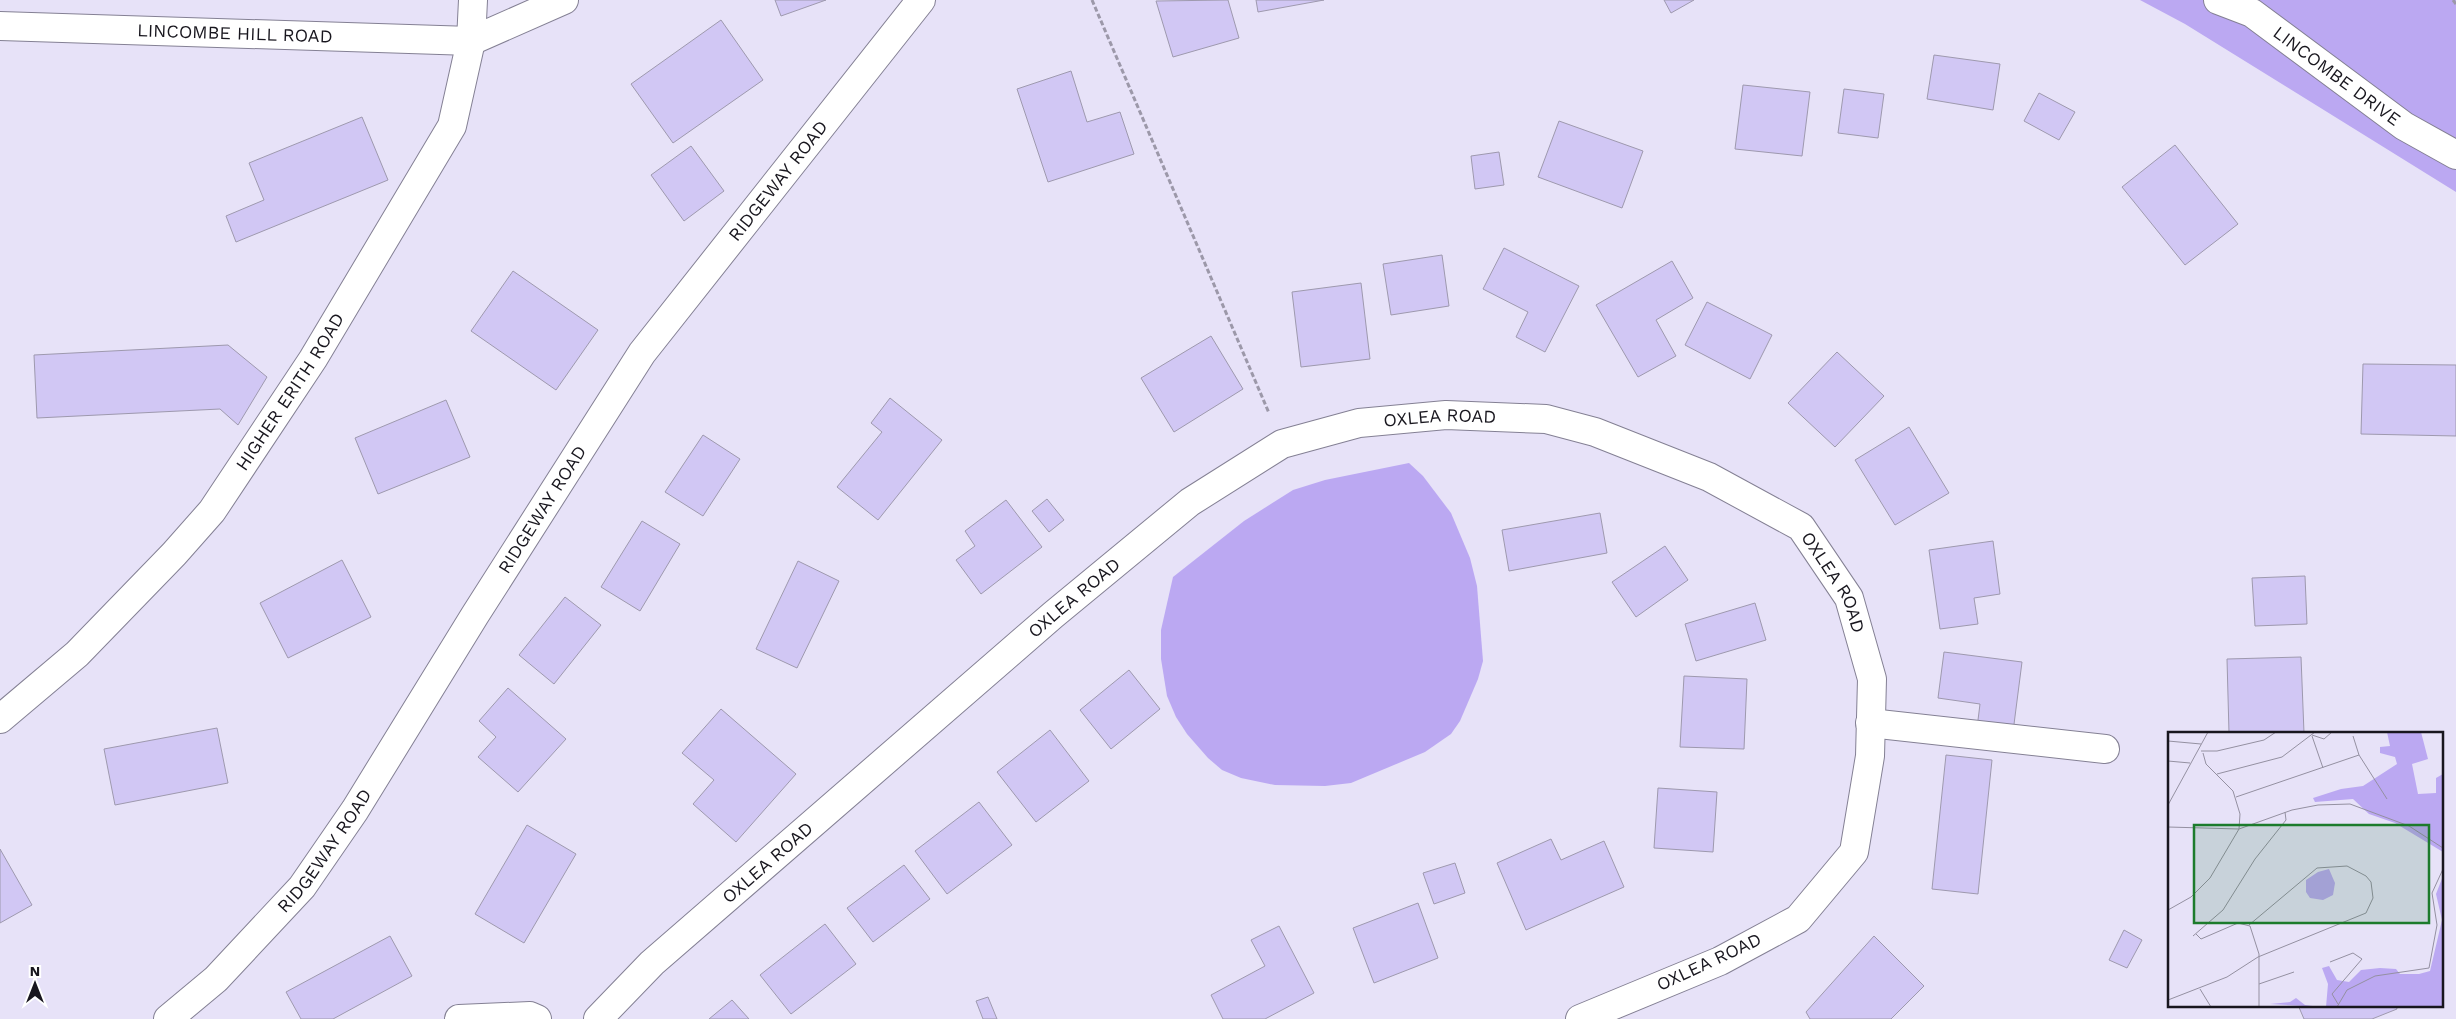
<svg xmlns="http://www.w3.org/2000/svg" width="2456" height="1019" font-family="'Work Sans',sans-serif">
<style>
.forest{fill:#bba8f2}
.building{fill:#d1c7f4;stroke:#9e99ae}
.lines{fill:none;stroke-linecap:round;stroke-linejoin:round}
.minor-casing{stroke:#848094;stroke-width:30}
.path{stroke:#9c98a9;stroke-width:3;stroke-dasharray:5 2.5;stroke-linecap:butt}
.minor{stroke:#fff;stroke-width:28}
.labels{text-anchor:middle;stroke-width:4.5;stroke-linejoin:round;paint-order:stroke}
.street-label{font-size:18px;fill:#18161e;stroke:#fff}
.inset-road{fill:none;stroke:#9490a1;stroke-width:1}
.view{fill:#1c7b2c;fill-opacity:0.15;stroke:#1c7b2c;stroke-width:2.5}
.inset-edge{fill:none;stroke:#18161e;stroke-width:2.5}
</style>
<rect width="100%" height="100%" fill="#e7e2f8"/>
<g class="forest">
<path d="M2140 0H2456V192L2185 24Z"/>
<path d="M1409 463 1423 476 1451 513 1470 558 1477 586 1483 661 1478 679 1460 721 1451 734 1425 752 1351 783 1325 786 1275 785 1241 778 1222 770 1208 758 1187 734 1176 717 1167 696 1161 659V630L1173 577 1244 521 1293 490 1325 480Z"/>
</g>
<g class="building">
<path d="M775 0H826L781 16Z"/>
<path d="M1228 0 1239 38 1173 57 1156 1Z"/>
<path d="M1256 0H1324L1258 12Z"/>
<path d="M1664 0H1694L1671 13Z"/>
<path d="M721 20 763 80 673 143 631 84Z"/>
<path d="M1934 55 2000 64 1993 110 1927 99Z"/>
<path d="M1071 71 1087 122 1120 112 1134 154 1048 182 1017 89Z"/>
<path d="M1743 85 1810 92 1802 156 1735 149Z"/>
<path d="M1844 89 1884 94 1878 138 1838 133Z"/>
<path d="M2039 93 2075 112 2059 140 2024 121Z"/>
<path d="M362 117 388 180 236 242 226 216 264 200 249 163Z"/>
<path d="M1559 121 1643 151 1622 208 1538 177Z"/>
<path d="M2175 145 2238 224 2185 265 2122 187Z"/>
<path d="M691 146 724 191 684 221 651 175Z"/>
<path d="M1499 152 1504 185 1475 189 1471 156Z"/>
<path d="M1504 248 1579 286 1545 352 1516 337 1528 312 1483 289Z"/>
<path d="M1442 255 1449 306 1391 315 1383 264Z"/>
<path d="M1672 261 1693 298 1656 320 1676 356 1638 377 1596 305Z"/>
<path d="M513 271 598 330 556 390 471 331Z"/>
<path d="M1361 283 1370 359 1301 367 1292 292Z"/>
<path d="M1707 302 1772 335 1750 379 1685 345Z"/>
<path d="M1211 336 1243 389 1174 432 1141 378Z"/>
<path d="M228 345 267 377 238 425 220 409 37 418 34 355Z"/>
<path d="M1837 352 1884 396 1835 447 1788 403Z"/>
<path d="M2363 364 2456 365V436L2361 434Z"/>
<path d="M890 398 942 440 878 520 837 487 882 432 871 423Z"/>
<path d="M446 400 470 457 378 494 355 438Z"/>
<path d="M1909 427 1949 493 1895 525 1855 460Z"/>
<path d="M703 435 740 459 703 516 665 492Z"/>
<path d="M1047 499 1064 520 1049 532 1032 511Z"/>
<path d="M1006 500 1042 547 981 594 956 560 975 546 965 531Z"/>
<path d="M1600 513 1607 553 1509 571 1502 530Z"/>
<path d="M642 521 680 544 640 611 601 587Z"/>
<path d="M1993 541 2000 594 1974 598 1978 624 1940 629 1929 550Z"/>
<path d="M1665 546 1688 580 1636 617 1612 582Z"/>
<path d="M342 560 371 617 288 658 260 603Z"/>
<path d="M798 561 839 581 797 668 756 649Z"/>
<path d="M2305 576 2307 624 2255 626 2252 578Z"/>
<path d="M565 597 601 625 554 684 519 655Z"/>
<path d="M1755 603 1766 640 1696 661 1685 624Z"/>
<path d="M1944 652 2022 662 2013 732 1977 728 1980 704 1938 698Z"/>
<path d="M2301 657 2304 733H2229L2227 659Z"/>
<path d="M1129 670 1160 709 1111 749 1080 710Z"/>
<path d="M1684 676 1747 679 1744 749 1680 747Z"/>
<path d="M508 688 566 739 518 792 478 757 496 737 479 721Z"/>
<path d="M721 709 796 774 736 842 693 804 714 780 682 753Z"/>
<path d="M217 728 228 783 115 805 104 749Z"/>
<path d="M1050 730 1089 781 1036 822 997 772Z"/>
<path d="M1946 755 1992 760 1978 894 1932 889Z"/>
<path d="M1658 788 1717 792 1713 852 1654 848Z"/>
<path d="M979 802 1012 845 947 894 915 851Z"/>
<path d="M527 825 576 854 524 943 475 914Z"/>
<path d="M1551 839 1561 860 1604 841 1624 887 1526 930 1497 863Z"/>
<path d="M0 849 32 905 0 923Z"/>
<path d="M1455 863 1465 893 1434 904 1423 873Z"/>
<path d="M904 865 930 899 873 942 847 908Z"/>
<path d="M1418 903 1438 958 1374 983 1353 928Z"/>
<path d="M825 924 856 964 791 1014 760 975Z"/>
<path d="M1279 926 1314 993 1265 1019H1223L1211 995 1265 966 1251 940Z"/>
<path d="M2124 930 2142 940 2127 968 2109 960Z"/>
<path d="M390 936 412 976 333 1019H301L286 992Z"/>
<path d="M1874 936 1924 986 1891 1019H1810L1806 1012Z"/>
<path d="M988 997 997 1019H983L976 1001Z"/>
<path d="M732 1000 749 1019H709Z"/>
<path d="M2298 1005H2396L2397 1009 2372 1019H2304Z"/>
</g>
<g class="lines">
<defs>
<g id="minor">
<path id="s1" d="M2218 0 2252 13 2404 126 2456 155"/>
<path id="s2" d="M0 26 471 41 564 0"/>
<path id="s3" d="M0 719 77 654 174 554 212 511 313 359 452 126 471 41 473 0"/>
<path d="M1870 723 2105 749"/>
<path id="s4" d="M168 1019 216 979 302 887 355 810 475 615 642 353 921 0"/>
<path d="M459 1019 530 1016 537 1019"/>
<path id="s5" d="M598 1019 652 963 1053 615 1190 502 1282 444 1359 423 1446 415 1546 419 1595 432 1709 477 1801 527 1849 598 1872 679 1870 756 1854 852 1798 919 1720 961 1580 1019"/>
</g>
</defs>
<use href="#minor" class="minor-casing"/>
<g class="path">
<path d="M1092 0 1269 413"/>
<path d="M2453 0 2456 4"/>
</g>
<use href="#minor" class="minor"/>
</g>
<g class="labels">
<g class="street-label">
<text dy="6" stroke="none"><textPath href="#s2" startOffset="235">LINCOMBE HILL ROAD</textPath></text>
<text dy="6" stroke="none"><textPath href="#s1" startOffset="142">LINCOMBE DRIVE</textPath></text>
<text dy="6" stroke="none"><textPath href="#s4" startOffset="1041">RIDGEWAY ROAD</textPath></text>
<text dy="6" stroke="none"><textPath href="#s3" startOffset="440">HIGHER ERITH ROAD</textPath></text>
<text dy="6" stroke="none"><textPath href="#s5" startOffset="1056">OXLEA ROAD</textPath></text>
<text dy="6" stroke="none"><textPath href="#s4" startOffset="636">RIDGEWAY ROAD</textPath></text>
<text dy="6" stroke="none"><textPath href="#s5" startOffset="1505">OXLEA ROAD</textPath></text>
<text dy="6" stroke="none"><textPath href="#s5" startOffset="636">OXLEA ROAD</textPath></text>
<text dy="6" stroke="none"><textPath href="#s4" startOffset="231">RIDGEWAY ROAD</textPath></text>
<text dy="6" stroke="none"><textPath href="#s5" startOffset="231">OXLEA ROAD</textPath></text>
<text transform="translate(1709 962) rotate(-25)" y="6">OXLEA ROAD</text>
</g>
</g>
<g transform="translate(2168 732)">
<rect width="275" height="275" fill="#e7e2f8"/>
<path d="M219 0H253L260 27 244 32 250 62 268 61V46L275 42V120L227 91 201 82 185 67 147 70 145 66 173 57 195 54 229 32 227 25 212 21V15L222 14ZM161 137 167 151 165 163 155 168 142 166 138 160V148L150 140ZM275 144V275H158L160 252 154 236 161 234 169 248 181 250 193 238 212 236 228 237 232 242H251L262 239 274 188 268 162ZM128 266 137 273 152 275 102 272 122 270Z" fill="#bba8f2"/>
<path class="inset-road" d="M144 3 156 7 164 0M144 4 155 36M185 4 191 23 219 67M0 9 33 12M33 19H49L96 8 108 0M0 29 22 31M49 42 114 25 147 0M68 65 191 23M0 73 40 0M0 95 71 97 124 78 150 73 182 72 241 94 275 116M0 156V178M0 178 23 165 42 146 71 97 72 82 65 59 38 32 35 21M28 202 33 207 70 191 82 194 91 222V275M25 204 55 178 87 127 118 88 117 80M162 230 185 221 194 227 164 262 170 272M91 252 126 240M32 257 43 275M0 268 59 245 90 225 198 181 205 166 203 150 198 144 179 134 149 136 81 193M169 275 179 258 207 244 261 236 269 193 264 161 275 137"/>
<path class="view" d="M26 93H261V191H26Z"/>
<rect width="275" height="275" class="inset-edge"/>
</g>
<g transform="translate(35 984)" stroke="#ffffff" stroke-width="4" paint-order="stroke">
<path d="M0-4L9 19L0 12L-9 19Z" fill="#18161e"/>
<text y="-8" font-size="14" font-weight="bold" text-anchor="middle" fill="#18161e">N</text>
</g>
</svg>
